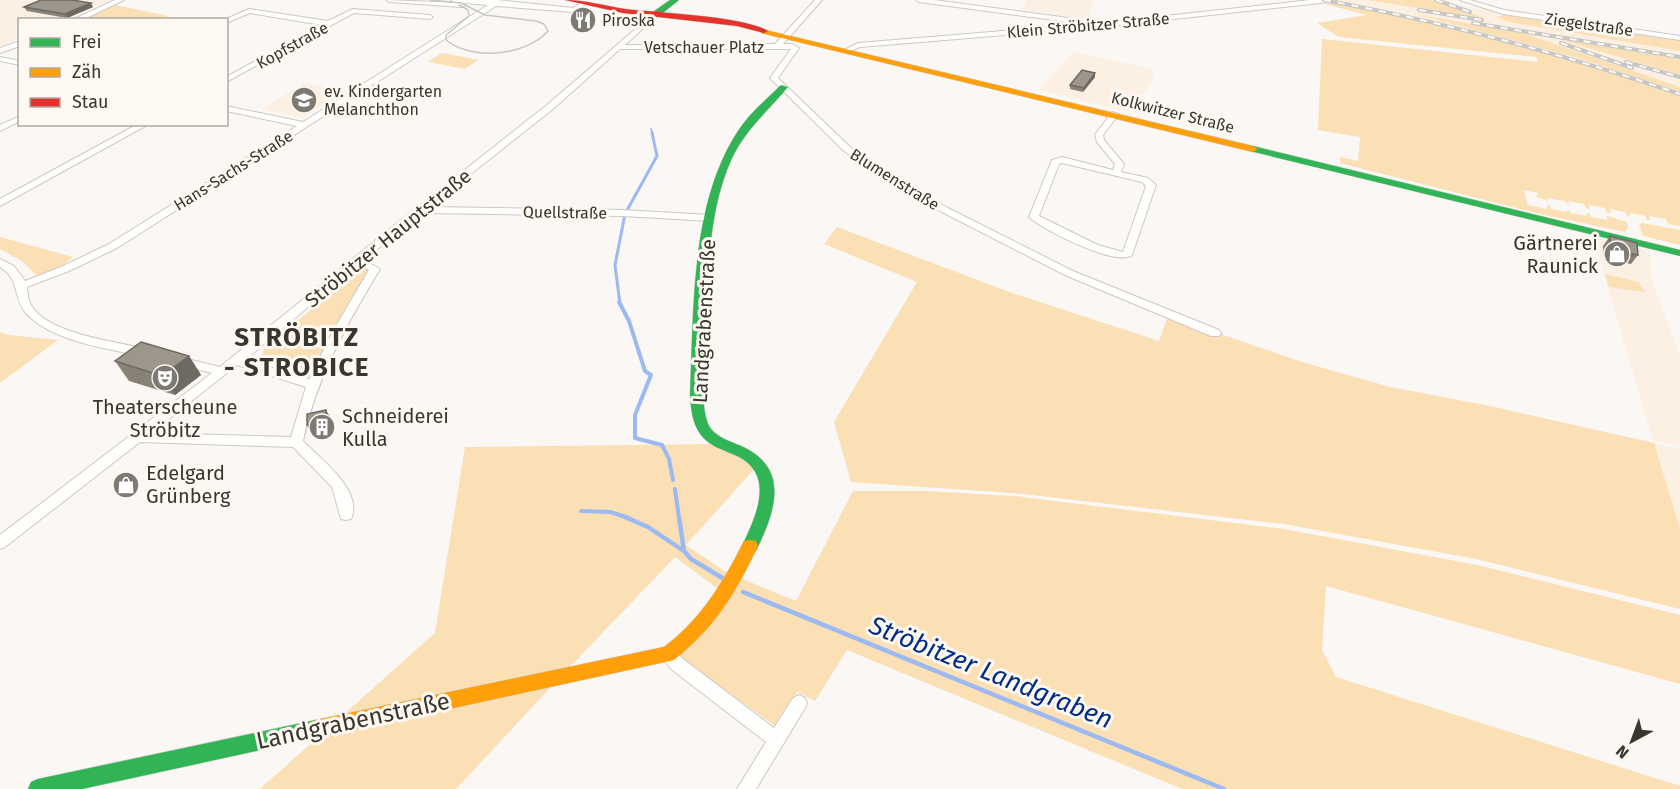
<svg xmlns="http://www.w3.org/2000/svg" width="1680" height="789" font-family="'Fira Sans',sans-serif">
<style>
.built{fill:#fbf0e1}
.green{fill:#fbdfb5}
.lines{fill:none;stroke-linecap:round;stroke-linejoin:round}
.stream-far3{stroke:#9cbaf1;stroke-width:2}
.stream-far2{stroke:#9cbaf1;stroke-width:3}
.stream-far1{stroke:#9cbaf1;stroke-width:4}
.stream{stroke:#9cbaf1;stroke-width:4.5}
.street-casing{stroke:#cdc9c4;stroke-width:2}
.fast-casing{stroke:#cdc9c4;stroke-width:1}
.slow-casing{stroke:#cdc9c4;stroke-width:1}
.jam-casing{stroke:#cdc9c4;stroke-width:1}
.street{fill:#fefefd;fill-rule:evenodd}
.fast{fill:#30b455;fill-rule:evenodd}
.slow{fill:#ff9f0a;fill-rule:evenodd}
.jam{fill:#e5322d;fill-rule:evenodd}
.tram{stroke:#c7c7c5;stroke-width:1.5}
.rail-casing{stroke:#c7c7c5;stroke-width:4}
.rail{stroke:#fdf8f1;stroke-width:2;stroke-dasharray:7;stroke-linecap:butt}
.wall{fill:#878178}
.shaded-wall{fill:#6e6961}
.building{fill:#9d968b;stroke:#6e6961;stroke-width:1.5}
.labels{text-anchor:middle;stroke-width:6;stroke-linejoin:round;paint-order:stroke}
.far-poi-label{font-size:16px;fill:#3a352e;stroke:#fdf8f1;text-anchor:start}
.far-street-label{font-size:16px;fill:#3a352e;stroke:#fdf8f1}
.street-label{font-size:20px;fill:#3a352e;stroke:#fdf8f1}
.poi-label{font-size:20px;fill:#3a352e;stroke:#fdf8f1;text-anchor:start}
.near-street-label{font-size:24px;fill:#3a352e;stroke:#fdf8f1}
.district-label{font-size:26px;font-weight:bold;letter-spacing:1.5px;fill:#3a352e;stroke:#fdf8f1}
.near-water-label{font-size:26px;font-style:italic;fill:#002d87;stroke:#fdf8f1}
</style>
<rect width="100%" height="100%" fill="#faf7f4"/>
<g class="built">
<path d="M0 0 26 1 111 0 64 19 20 20 19 38 0 47Z"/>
<path d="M1027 0H1094L1087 19 1022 10Z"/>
<path d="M1315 0H1366L1482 18 1432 0H1446L1472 9 1478 6 1504 14 1497 16 1509 22 1680 51V59L1563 40 1680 75V87L1523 33 1419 15 1595 63 1680 92V95L1588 64 1505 40 1386 12Z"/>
<path d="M1074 52 1152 69 1153 81 1129 112 1039 90Z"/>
<path d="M305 83 347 91 302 118 261 109Z"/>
<path d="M1593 237 1650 251 1651 278 1680 357V446L1653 440Z"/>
<path d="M1654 443 1680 449V529Z"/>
</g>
<g class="green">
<path d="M1366 0H1432L1487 19 1367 0Z"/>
<path d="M1332 3C1451 21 1566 57 1680 95V226L1668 224 1666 219 1649 216 1650 220H1647L1645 216 1630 213V217L1627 216 1625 212 1610 209 1611 213 1606 212 1605 208 1589 205 1590 209 1586 208 1584 204 1568 201 1569 205 1565 201 1548 198 1549 201 1536 197 1538 193 1524 190 1528 205 1547 209V205L1550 206 1551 209 1567 212V209L1571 213 1587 216V213H1589L1591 217 1607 220V216L1627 222 1628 228 1625 232 1540 214 1340 163V157L1358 161 1360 137 1318 130 1322 39 1538 62 1536 57 1339 37 1317 23 1367 15 1325 4Z"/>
<path d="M115 5 168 16 161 20H82Z"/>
<path d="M1415 14 1523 33 1680 87V92L1581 59Z"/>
<path d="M1508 14 1680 41V51L1509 22 1496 17Z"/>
<path d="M1558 39 1680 59V75Z"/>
<path d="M442 53 478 60 465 69 428 62Z"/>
<path d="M1642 223 1680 230V245L1643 236 1639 225Z"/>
<path d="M837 227 1012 293 1159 341 1168 316 1302 362 1390 387 1485 405 1654 443 1680 529V609L1476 559 1284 524 1013 493 851 482 834 422 917 282 824 244Z"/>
<path d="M0 237 73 257 63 265 37 276 23 262 0 249Z"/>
<path d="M363 268 368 270 367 275 341 316 313 369 304 370 262 357 264 349 345 281C352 274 350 271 363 268Z"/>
<path d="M1605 274 1638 282 1645 292 1609 287Z"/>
<path d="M0 332 8 335 58 340 0 383Z"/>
<path d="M715 444 757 466 686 545 730 575 718 589 675 557 563 674 456 789H260L435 633 465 447Z"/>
<path d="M853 491H927L1013 496 1284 529 1477 565 1680 615V684L1326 586 1322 650 1336 677 1680 786V789H1182L847 650 815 701 797 692 775 726 679 657 738 577 796 601Z"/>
</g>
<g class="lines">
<path class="stream-far3" d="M651 129 653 134"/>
<path class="stream-far2" d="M620 304 615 265 625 214 657 156 652 133"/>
<g class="stream-far1">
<path d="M619 302 629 321 645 371 651 375 635 415V438L662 445 669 459 673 480"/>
<path d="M675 489 679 518"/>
<path d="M581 511 610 512 629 518"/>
</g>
<g class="stream">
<path d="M625 517 648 527 684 551"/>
<path d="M679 517 684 551 691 559 724 579"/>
<path d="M743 592 1224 789"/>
</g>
<defs>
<g id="street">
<path d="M115 0H124L82 20H72Z"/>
<path d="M386 0 462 3 465 5 462 7 389 2Z"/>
<path d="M451 0H497L573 8 582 2 587 3 574 12 496 6 117 248 69 271 27 287C28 293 28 300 31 305 48 335 120 342 151 350L153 353 151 356 147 357C110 349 52 342 26 313 12 297 21 280 0 267V259L14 266 25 281 61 267 109 244 297 126 226 111V106L303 122 488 5 454 2Z"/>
<path d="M815 0H822L783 44H792L799 48 778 78 850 147 946 207 1073 271 1219 330 1221 333 1219 336H1211L1065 275 940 211 844 151 770 78 791 49H620L553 109 429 207 623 210 710 215 715 218 710 221 623 216 422 213 364 260 380 269C347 324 316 378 303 441 319 458 364 490 351 519L346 520 341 519 332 487 293 447 140 442 5 547 0 549V535L212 373 175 364 173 361 175 358 179 357 220 367 382 235 547 105 654 13 659 14 625 45 775 44ZM358 265 369 270 333 331 309 379 245 360ZM237 365 306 387 291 437 151 433Z"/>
<path d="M916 0H934L1076 19 1079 21 1076 23 919 2Z"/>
<path d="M1311 0H1333L1330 2 1101 27 860 47 848 52 844 50 858 43 1101 23Z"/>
<path d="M1460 0H1470L1504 10 1680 36V40L1503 14Z"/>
<path d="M249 9 328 21 353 9 430 15 433 17 430 19 354 13 226 82V77L322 25 250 13 226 23V20H224Z"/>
<path d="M20 41V46L0 53V48Z"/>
<path d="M0 57 20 61V65L0 61Z"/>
<path d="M1112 112 1119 114 1103 135 1104 140 1124 164 1121 172 1148 178 1156 185 1132 255C1116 267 1043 230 1029 217L1052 160 1062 157 1113 170 1115 164 1097 142 1095 135ZM1062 163 1142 182 1146 186 1123 252 1098 245 1039 216 1059 164Z"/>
<path d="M20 116V121L0 131V125Z"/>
<path d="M138 124H149L0 206V199Z"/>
<path d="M668 647 673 649 683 659 774 728 793 698 799 695 805 698 807 703 805 708 756 789H737L766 742 671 669 660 654 663 649Z"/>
</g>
<g id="fast">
<path d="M670 0H679L659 16H653V12Z"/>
<path d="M781 85 788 87C768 111 746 129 732 158 704 220 709 290 706 356 705 377 700 403 708 424 714 437 730 441 741 446 791 468 775 512 756 551L750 552 744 551 742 546C756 516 776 475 737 456 724 450 709 446 701 435 692 423 691 409 690 394 694 309 690 201 740 128 751 112 767 99 781 85Z"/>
<path d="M1253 146 1680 250V256L1250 151V147Z"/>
<path d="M316 720 323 723 325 729 323 735 316 738 82 789H28L31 782 38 779Z"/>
</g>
<g id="slow">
<path d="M761 29 1253 146 1258 149 1253 152 761 33Z"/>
<path d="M750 540 756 541 758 546C735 594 716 626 674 660L316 738 309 735 307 729 309 723 316 720 664 647C701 619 723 583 744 541Z"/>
</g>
<path id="jam" d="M565 0C586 0 605 6 625 9 658 13 744 16 768 31L764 33 737 26 623 13Z"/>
</defs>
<use href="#street" class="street-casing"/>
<use href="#fast" class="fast-casing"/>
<use href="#slow" class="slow-casing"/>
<use href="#jam" class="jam-casing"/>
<use href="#street" class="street"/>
<use href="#fast" class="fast"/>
<use href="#slow" class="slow"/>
<use href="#jam" class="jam"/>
<path class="tram" d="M430 0 461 3 485 15 536 21 544 24 548 31C526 56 472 61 446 40V35L469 16 468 10 459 5"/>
<defs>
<g id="rail">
<path d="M1324 0C1445 22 1563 54 1680 94"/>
<path d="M1436 0 1470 12"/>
<path d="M1419 10 1482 20"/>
<path d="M1473 23 1680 57"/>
<path d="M1561 43 1632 68"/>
<path d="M1626 62 1680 77"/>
</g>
</defs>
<use href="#rail" class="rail-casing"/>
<use href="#rail" class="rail"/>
</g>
<g class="wall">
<path d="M24 7H93L67 18 27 11Z"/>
<path d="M1095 73V77L1083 92 1070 89V85Z"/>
<path d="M1610 236 1638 255 1631 264 1626 263 1625 265 1604 258 1603 246Z"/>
<path d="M189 356 201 375 175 395 129 381 115 361Z"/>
</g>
<g class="shaded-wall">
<path d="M91 3 93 7 67 18 65 14Z"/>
<path d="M1095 73V77L1083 92 1084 88Z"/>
<path d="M189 356 201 375 175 395 162 376Z"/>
<path d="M326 410 332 420V431L313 435 307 425Z"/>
</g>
<g class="building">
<path d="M41 0H72L91 3 65 14 24 7Z"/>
<path d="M1082 70 1095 73 1084 88 1070 85Z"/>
<path d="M1610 236 1637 243 1638 255 1632 254V256L1610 248Z"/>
<path d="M141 342 189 356 162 376 115 361Z"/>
<path d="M326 410V421L307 425V414Z"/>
</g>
<defs>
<symbol id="restaurant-disc" viewBox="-11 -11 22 22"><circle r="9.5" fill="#7d7973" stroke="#fdf8f1"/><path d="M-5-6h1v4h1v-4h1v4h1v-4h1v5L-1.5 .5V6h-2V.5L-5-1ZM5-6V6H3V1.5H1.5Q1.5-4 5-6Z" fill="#fff"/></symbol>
<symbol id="school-disc" viewBox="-11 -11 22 22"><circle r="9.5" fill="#7d7973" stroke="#fdf8f1"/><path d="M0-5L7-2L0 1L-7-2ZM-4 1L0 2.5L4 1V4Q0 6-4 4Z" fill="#fff"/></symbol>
<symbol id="shop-disc" viewBox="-11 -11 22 22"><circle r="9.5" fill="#7d7973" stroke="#fdf8f1"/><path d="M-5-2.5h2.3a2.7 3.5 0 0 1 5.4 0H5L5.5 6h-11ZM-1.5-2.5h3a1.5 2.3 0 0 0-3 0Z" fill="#fff"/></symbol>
<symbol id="theatre-disc" viewBox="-11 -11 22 22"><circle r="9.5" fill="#7d7973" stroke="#fdf8f1"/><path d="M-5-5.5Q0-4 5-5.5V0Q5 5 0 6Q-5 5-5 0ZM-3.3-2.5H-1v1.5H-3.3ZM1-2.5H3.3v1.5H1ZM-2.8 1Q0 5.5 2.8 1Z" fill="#fff"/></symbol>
<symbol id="building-disc" viewBox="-11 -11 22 22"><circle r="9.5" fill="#7d7973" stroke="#fdf8f1"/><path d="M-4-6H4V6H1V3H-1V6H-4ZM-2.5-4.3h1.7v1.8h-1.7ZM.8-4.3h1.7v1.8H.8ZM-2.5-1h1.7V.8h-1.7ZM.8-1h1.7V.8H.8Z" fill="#fff"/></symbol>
</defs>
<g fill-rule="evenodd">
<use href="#restaurant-disc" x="568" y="5" width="30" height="30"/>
<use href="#school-disc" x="289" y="85" width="30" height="30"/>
<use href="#shop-disc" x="1602" y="239" width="30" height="30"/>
<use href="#theatre-disc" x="150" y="363" width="30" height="30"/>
<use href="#building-disc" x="307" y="412" width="30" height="30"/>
<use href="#shop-disc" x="111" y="470" width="30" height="30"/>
</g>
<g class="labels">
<g class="far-poi-label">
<text x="602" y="26">Piroska</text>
<text x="324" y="97">ev. Kindergarten<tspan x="324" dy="18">Melanchthon</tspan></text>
</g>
<g class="far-street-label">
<text transform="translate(1589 24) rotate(8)" y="6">Ziegelstraße</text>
<text transform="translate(1088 25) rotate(-5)" y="6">Klein Ströbitzer Straße</text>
<text transform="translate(292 45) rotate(-29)" y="6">Kopfstraße</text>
<text x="704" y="53">Vetschauer Platz</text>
<text transform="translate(1173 112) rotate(14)" y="6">Kolkwitzer Straße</text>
<text transform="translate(233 170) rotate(-32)" y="6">Hans-Sachs-Straße</text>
<text transform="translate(895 179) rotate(32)" y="6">Blumenstraße</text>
<text transform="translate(565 212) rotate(1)" y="6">Quellstraße</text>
</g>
<g class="street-label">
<text transform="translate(388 238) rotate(-39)" y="7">Ströbitzer Hauptstraße</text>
<text transform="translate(704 321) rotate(-87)" y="7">Landgrabenstraße</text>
</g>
<g class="poi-label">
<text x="1598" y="250" text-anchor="end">Gärtnerei<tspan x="1598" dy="23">Raunick</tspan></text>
<text x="165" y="414" text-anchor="middle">Theaterscheune<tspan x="165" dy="23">Ströbitz</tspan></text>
<text x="342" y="423">Schneiderei<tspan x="342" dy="23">Kulla</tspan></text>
<text x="146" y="480">Edelgard<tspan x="146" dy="23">Grünberg</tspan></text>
</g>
<g class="near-street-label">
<text transform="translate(353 721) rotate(-12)" y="8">Landgrabenstraße</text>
</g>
<g class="district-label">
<text x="297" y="346">STRÖBITZ<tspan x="297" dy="30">- STROBICE</tspan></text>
</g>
<g class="near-water-label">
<text transform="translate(991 672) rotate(22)" y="9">Ströbitzer Landgraben</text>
</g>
</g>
<rect x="18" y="18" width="210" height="108" fill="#fdf8f1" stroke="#afaaa3" stroke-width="1.5"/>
<rect x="30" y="38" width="30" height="9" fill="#30b455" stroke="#afaaa3" stroke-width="1.5"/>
<text x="72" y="48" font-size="18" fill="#3a352e">Frei</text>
<rect x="30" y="68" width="30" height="9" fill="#ff9f0a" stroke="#afaaa3" stroke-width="1.5"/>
<text x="72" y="78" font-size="18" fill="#3a352e">Zäh</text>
<rect x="30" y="98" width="30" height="9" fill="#e5322d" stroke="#afaaa3" stroke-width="1.5"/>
<text x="72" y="108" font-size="18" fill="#3a352e">Stau</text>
<g transform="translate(1632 741) rotate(221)" stroke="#fdf8f1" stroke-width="4.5" paint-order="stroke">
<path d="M0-4.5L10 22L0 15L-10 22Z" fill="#3a352e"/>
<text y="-9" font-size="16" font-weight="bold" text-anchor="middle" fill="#3a352e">N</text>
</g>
</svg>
